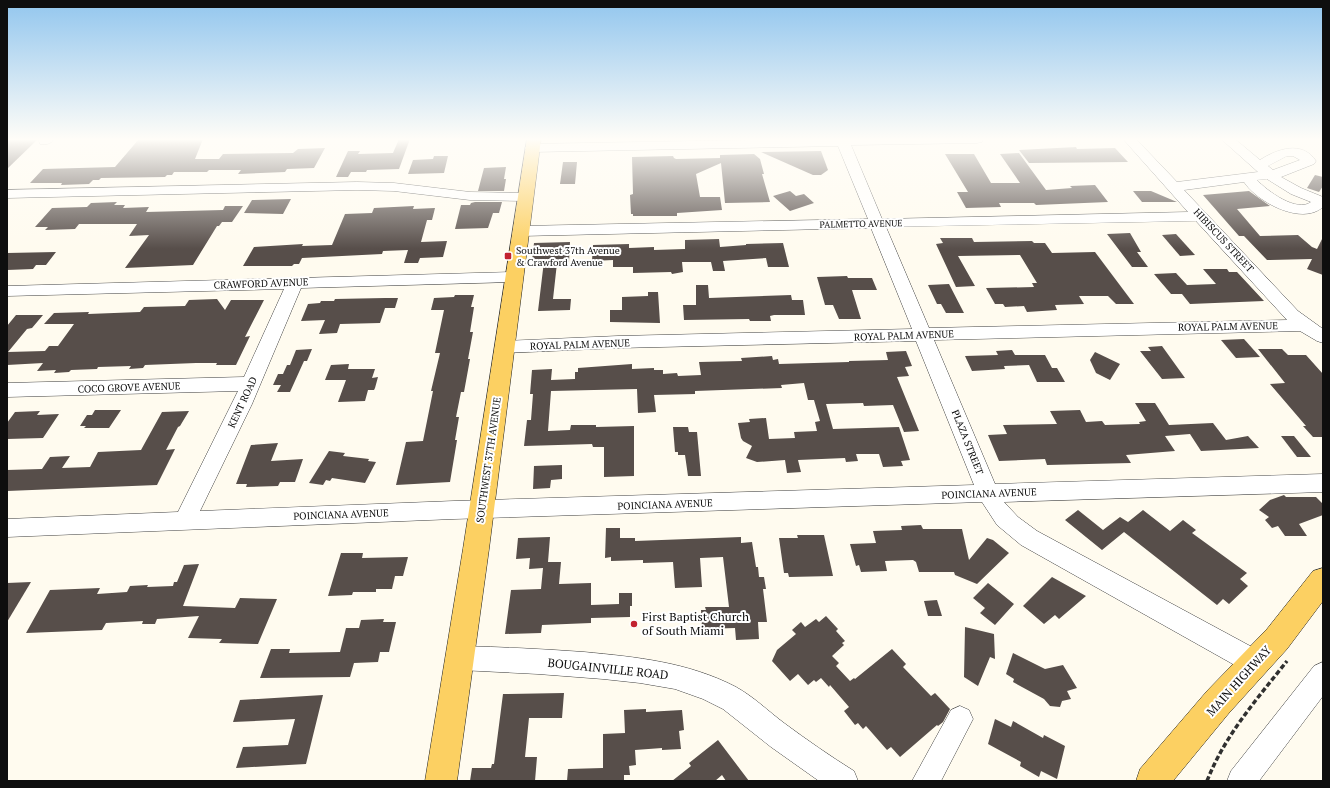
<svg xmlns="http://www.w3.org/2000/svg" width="1330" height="788" font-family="'PT Serif',serif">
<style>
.building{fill:#574e4a}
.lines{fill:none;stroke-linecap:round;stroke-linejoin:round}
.minor-casing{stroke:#414141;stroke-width:1}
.major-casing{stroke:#1f1f1f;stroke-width:1}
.path{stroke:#303030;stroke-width:3.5;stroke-dasharray:5 2.5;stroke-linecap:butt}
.minor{fill:#fff;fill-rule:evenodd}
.major{fill:#fcd062;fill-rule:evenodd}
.poi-dot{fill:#c22230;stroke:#fff;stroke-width:1.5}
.labels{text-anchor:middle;stroke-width:4;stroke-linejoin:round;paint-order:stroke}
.far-street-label{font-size:9px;fill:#0e0e0e;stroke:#fff}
.street-label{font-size:10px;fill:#0e0e0e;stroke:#fff}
.poi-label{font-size:10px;fill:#0e0e0e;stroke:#fff;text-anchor:start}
.near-poi-label{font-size:12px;fill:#0e0e0e;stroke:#fff;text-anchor:start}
.near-street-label{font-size:12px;fill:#0e0e0e;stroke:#fff}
</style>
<rect width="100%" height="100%" fill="#fffbef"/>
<g class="building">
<path d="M7 139H38L7 169Z"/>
<path d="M139 139H203L195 159H219L223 154 293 153 298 149 325 148 314 168 287 169 285 172 238 174 241 170H209L207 172H174L172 175H167L165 177 101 178 99 180H93L89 184 61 185 62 183H30L43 169 115 167Z"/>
<path d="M399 139H410L399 169 367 170 366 172H351L348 177H336L348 151H360L358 154 393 153Z"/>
<path d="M1076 147 1077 149 1115 148 1128 162 1029 163 1019 150Z"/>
<path d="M821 151 828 170 821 175H813L761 152Z"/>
<path d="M1019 153 1046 190 1072 188 1070 186 1095 185 1108 202 1036 205 1034 203H999L1001 207 966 208 957 192H968L945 154H974L991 183H1020L1000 154Z"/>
<path d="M754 154 760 159 764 174H762L770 202 725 203 721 163 696 174 700 197H720L722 210 677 213V216H633V214H631L630 195 633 194 632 157 673 156 674 158 676 159 720 158V155Z"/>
<path d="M434 156H448L444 173 408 174 413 160 433 159Z"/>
<path d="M563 162H577L575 184H560Z"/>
<path d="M506 167 504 179H506L504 191H478L484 168Z"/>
<path d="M1315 175 1323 177V186L1319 192 1307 188Z"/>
<path d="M790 191 796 196 804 194 814 203 790 211 773 196Z"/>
<path d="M1133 191H1151L1177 202H1142Z"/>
<path d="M1249 191 1270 206 1237 209 1260 236 1298 235 1312 247 1317 249 1323 237V275L1307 269 1312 259 1267 260 1244 236H1239L1203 195Z"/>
<path d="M291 199 283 214 244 213 252 200Z"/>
<path d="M117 202 114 205H125L123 208 149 207 146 212 223 210 225 206H243L232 222H222L219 226H217L193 265 125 268 149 235 129 236 137 224H79L75 229 45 230 48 227H35L52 208 87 207 91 203Z"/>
<path d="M475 202H502L499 213H493L488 228 455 229 461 205H470L471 203Z"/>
<path d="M414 206 413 209 435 208 432 220H427L421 242 447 241 443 257 420 258 418 263H404L408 250 383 251 382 254 302 258 299 264H294L292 266H243L254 247 303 244 302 246 332 245 345 214 372 213 374 208Z"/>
<path d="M1130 233 1141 252H1137L1148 267H1132L1107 234Z"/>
<path d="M1176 234 1195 255 1180 256 1162 235Z"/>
<path d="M940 238H972L974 242 1032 241 1034 243H1045L1052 253 1095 252 1134 304H1116L1108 296H1079L1084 304 1055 305 1057 310 1027 312 1024 306 1005 307 1003 304H995L986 288 1034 287 1032 283H1037L1020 255 958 256 975 286 956 287 936 244 943 243Z"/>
<path d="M719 239 720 247 746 245V244L783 243 789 267H768L766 258 723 261 725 271H713L711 262H682L683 272 672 274 671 272 633 273V267H613V260L592 261 593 245 629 244V248L654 247V250L685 249V240Z"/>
<path d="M570 242 569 262 557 263 553 299H571L570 310 538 311 544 261H532L534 243Z"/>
<path d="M56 252 46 265H36L33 269 7 270V253Z"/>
<path d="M1203 269H1227L1229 272H1237L1264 301 1190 304 1182 294H1171L1154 274 1176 273 1187 285 1216 284Z"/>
<path d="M847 276 848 278H872L877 290H852L861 319H839L833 305H825L817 277Z"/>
<path d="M949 284 964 313H946L941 304H937L928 285Z"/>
<path d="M696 285H708L709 298 791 295 792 300H803L805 315H774L770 316 771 321H750L749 319 684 320 683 305H696Z"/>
<path d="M648 292H658L660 323 610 322V310H622V297L648 296Z"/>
<path d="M455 295H474L471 307H474L470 332H473L468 359H470L464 392H461L456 417H459L455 440H457L450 482 396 485 406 442 423 441 433 391H431L440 353H435L444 310H431L434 298 454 297Z"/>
<path d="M385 298H398L395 308H385L380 323 340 324 337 333 319 334 325 320 301 321 308 304 320 303 321 301H334L335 299Z"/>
<path d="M217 299 225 310 231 300H264L245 337 250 336 236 365H216L217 363H196L145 365 143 368 129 369 131 366 98 367 97 369 71 370 69 372 54 373 56 370 37 371 43 363 7 365V326L16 315H43L32 328 27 329 8 352 45 351 49 346H58L74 324H44L54 313 89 312 88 314 140 312 144 307 185 306 189 300Z"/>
<path d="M1244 339 1260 357 1236 358 1221 340Z"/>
<path d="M1162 346 1185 378 1162 379 1140 351H1151L1148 347Z"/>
<path d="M312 349 307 361H304L290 392H277L281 385H273L278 374H283L287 365H290L296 350Z"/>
<path d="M1258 349H1282L1288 355H1306L1323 374V437H1313L1303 426H1306L1270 384 1285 383Z"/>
<path d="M1012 350 1015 355H1045L1052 368H1057L1065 382H1037L1029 365 1004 366 1005 369 972 371 965 356 998 355 996 351Z"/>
<path d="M906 351 912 366 905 367 909 376 897 377 919 431 904 432 893 405 864 406 863 403 826 404 833 429 899 427 910 460 901 461 903 466 883 467 879 454H856L858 461 846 462 845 458 798 460 801 472 787 473 785 460 757 462 746 458 752 446 743 441 741 438 738 423 750 422 749 419 766 418 769 439 795 438 794 432 817 431 815 422 820 421 814 400H808L804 383 781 385 782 388 695 391V394L654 395 656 412 638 413 637 389 551 391 548 431 570 430 571 425H596V427L634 426V476L604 477V447H593L592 444 524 446 527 420H531L533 394H530L532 370 552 369 551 380 575 379V372H578V368L632 364V369L654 368V370H663V374L677 373 678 376 701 375 699 362 742 361 741 358 772 356 773 360 778 359 779 364 849 362V361L888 360 886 352Z"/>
<path d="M1095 352 1120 364 1110 380 1096 373 1090 360Z"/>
<path d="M349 364 348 369H375L372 378 378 377 375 388 374 390H368L365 401 338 402 346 380H325L331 365Z"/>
<path d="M1135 403H1155L1169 425 1213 423 1226 440 1248 436 1259 448 1201 451 1190 434 1165 436 1175 451 1126 455 1131 463 1047 465 1045 459 999 461 988 435 1007 434 1003 425 1057 424 1050 411 1080 410 1086 422 1102 421 1105 425 1140 424 1139 422 1146 421Z"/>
<path d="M95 410H121L109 428H84L86 426H80L87 415H92Z"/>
<path d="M40 411 37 415 59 414 43 438 7 439V423L15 412Z"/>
<path d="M189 411 180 426 178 427 166 450 175 449 157 485 7 491V470L42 469 50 457 70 456 62 468 90 467 98 452 141 450 162 412Z"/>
<path d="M673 427H688L689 432H697L701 476H688L685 455H678V452H675Z"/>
<path d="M1281 436H1294L1311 457H1297Z"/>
<path d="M278 443 271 461 303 459 295 482H280L278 486 246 487 247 484H236L251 445Z"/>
<path d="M329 451 345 453 343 456 369 459 368 461 376 462 365 483 332 478 330 481 326 480 323 485 309 483Z"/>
<path d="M562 465V479L551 480 550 488 533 489 534 466Z"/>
<path d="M1284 495 1286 497H1316L1323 504V515L1299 524 1307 536H1285L1278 526 1272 528 1265 520 1269 517 1259 510 1270 500Z"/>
<path d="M1078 510 1103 530 1120 517 1128 522 1143 510 1170 531 1183 520 1196 530 1192 533 1247 573 1240 579 1248 586 1229 604 1223 599 1217 605 1124 532 1102 550 1065 520Z"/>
<path d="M921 525 923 529H962L969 560 987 538 993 540 1009 553 977 584 955 575 954 572H919L916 562 913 560 885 561 887 571 861 572 859 565 856 566 850 544 876 543 873 531 902 530 901 526Z"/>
<path d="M606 528H620V538H635V541L741 537V543L752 542 756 567H758L759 577H764L766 589H763L767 622H758L759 639 736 640 735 628 702 629 701 610H706L705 607H729L723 557 700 558 702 587 675 588 673 562 643 563V560L611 561V557L605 558Z"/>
<path d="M797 535H824L833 576 789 577 788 573H784L779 538H798Z"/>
<path d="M550 537 548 562H561L559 584 591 583V605L619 604V593H632V606H630V617L591 618V623L542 625 541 633 505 634 511 590 541 589 543 568 529 569 530 558 516 559 518 538Z"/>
<path d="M341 553H363L362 558 408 557 403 576H395L392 589H376V592H353L352 595 328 596Z"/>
<path d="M199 564 183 606 235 608 240 598 277 599 258 644 219 643 222 639 188 638 199 616 157 619 155 624H142L143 621 106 623 102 630 26 633 50 590 100 588 97 594 127 592 130 586 148 585 147 587 173 586 174 582H177L184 565Z"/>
<path d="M1052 577 1086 596 1059 619 1055 615 1044 624 1023 606Z"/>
<path d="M31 582 7 622V583Z"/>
<path d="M988 583 1014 604 995 625 980 613 985 608 973 598Z"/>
<path d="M937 600 942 616H928L924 601Z"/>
<path d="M826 616 838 629 836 631 845 641 842 643 844 645 832 656 839 663 836 666 850 681 854 678 855 679 892 649 906 664 903 667 931 696 935 693 950 709 943 722 938 726 937 725 900 757 891 747 887 750 866 726 863 729 858 723 855 725 844 711 849 707 830 685 829 687 821 678 816 682 814 680 808 685 798 674 790 681 772 661 777 650 796 634 792 630 801 622 805 627 816 619 819 622Z"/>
<path d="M384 619 383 622H396L389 652H380L378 662 354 663 350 677 260 678 271 649H290L289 653 340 652 346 628H359L361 620Z"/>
<path d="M965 627 994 634 995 659 990 657 978 686 964 677Z"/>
<path d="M1013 653 1045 669 1063 665 1077 688 1067 691 1071 699 1062 701 1060 707 1050 706 1044 699 1013 682 1014 679 1006 674Z"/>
<path d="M564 693 562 718H529L525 757H537L535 781H470L472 768H491L492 764H494L503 694Z"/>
<path d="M323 695 306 764 236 768 243 747 288 745 295 719 233 722 240 700Z"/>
<path d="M646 709V712L682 710 684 730 679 731 681 749 662 750V748L635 750 636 765 629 766 630 775H624V781H567L568 769 603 768V734L625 733 624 710Z"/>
<path d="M995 719 1011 727 1013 721 1043 738 1044 735 1065 746 1057 779 1041 771 1039 777 1020 766 1021 762 988 744Z"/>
<path d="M718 740 749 781H726L722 775 715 781H672L691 766 689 763Z"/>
</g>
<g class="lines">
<defs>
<g id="minor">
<path d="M40 139H54C51 144 46 145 40 144L39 141Z"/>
<path d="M800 139H983L982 142 977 143 851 145 882 219 1188 212 1123 139H1136L1177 182 1258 172 1221 139H1235L1260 160C1277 149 1302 140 1316 161L1314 164 1281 177 1301 188 1323 197V207C1302 226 1257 202 1244 182L1184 190 1298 311 1323 329V343L1317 341 1300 331 934 340 995 484 1323 474V492L1004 502 1018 517 1037 531 1265 654 1269 663 1265 672 1256 675 1247 672 1021 545 997 525 982 502 454 519 7 537V519L178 512 238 391 7 397V383L244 377 284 289 7 296V286L514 272 520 273 522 277 520 281 514 282 301 288 252 404 200 511 454 501 974 485 916 341 618 348 505 353 499 351 496 347 499 343 505 341 618 336 912 329 871 228 521 236 516 234 513 231 516 228 521 226 868 219 838 146 532 152 527 151 525 148 527 145 532 144ZM1287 156H1293L1300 160 1273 170 1268 166ZM1267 179 1291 194 1311 202C1297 213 1267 191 1257 180ZM1196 221 1287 320 929 328 886 227Z"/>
<path d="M357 182 394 183 470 192 525 193 530 194 532 197 530 200 525 201 470 200 394 191 357 190 7 198V190Z"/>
<path d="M460 646C501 647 543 649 584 652 636 657 688 662 736 687 754 697 768 711 784 723 807 740 830 756 854 771L858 781H819L771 747 723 709 703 699 675 689 640 683 603 679 538 674 460 670 451 667 447 658 451 649Z"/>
<path d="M1323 662V696L1259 781H1227L1231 771 1314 666Z"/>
<path d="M960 706 969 710 973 719 941 781H912L951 710Z"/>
</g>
<g id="major">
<path d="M527 139H541L489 549 457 781H425L463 549Z"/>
<path d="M1323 568V601L1287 649 1229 713 1173 781H1136L1140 769 1207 691 1267 629 1313 571Z"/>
</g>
</defs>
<use href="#minor" class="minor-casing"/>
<use href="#major" class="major-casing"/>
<path class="path" d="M1207 781C1225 735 1257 699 1287 661"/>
<use href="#minor" class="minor"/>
<use href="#major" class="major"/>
</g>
<linearGradient id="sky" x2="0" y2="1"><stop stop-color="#92c6ee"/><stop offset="0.56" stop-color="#fffdf8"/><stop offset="1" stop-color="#fffdf8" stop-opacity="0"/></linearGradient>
<rect width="1330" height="249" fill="url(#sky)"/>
<g class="poi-dot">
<rect x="504" y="252" width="8" height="8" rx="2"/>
<circle cx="634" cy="624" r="4"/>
</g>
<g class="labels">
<g class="far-street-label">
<text transform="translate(861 224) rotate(-1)" y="3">PALMETTO AVENUE</text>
</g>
<g class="street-label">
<text transform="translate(1224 240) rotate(47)" y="4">HIBISCUS STREET</text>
<text transform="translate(261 283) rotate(-2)" y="4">CRAWFORD AVENUE</text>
<text transform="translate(1228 326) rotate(-1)" y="4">ROYAL PALM AVENUE</text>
<text transform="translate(904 335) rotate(-2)" y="4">ROYAL PALM AVENUE</text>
<text transform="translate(580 344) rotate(-2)" y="4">ROYAL PALM AVENUE</text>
<text transform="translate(129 387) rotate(-2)" y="4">COCO GROVE AVENUE</text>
<text transform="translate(242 402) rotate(-65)" y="4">KENT ROAD</text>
<text transform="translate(968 442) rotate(68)" y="4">PLAZA STREET</text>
<text transform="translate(488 460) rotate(-82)" y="4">SOUTHWEST 37TH AVENUE</text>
<text transform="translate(989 493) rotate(-2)" y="4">POINCIANA AVENUE</text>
<text transform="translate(665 504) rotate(-2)" y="4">POINCIANA AVENUE</text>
<text transform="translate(341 514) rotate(-2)" y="4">POINCIANA AVENUE</text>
</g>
<g class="poi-label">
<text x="516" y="254">Southwest 37th Avenue<tspan x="516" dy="12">&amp; Crawford Avenue</tspan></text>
</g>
<g class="near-poi-label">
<text x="642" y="621">First Baptist Church<tspan x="642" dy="14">of South Miami</tspan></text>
</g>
<g class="near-street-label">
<text transform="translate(608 669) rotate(6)" y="4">BOUGAINVILLE ROAD</text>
<text transform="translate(1239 681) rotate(-48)" y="4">MAIN HIGHWAY</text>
</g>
</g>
<rect width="1330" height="788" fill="none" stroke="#0e0e0e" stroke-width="16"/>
</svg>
